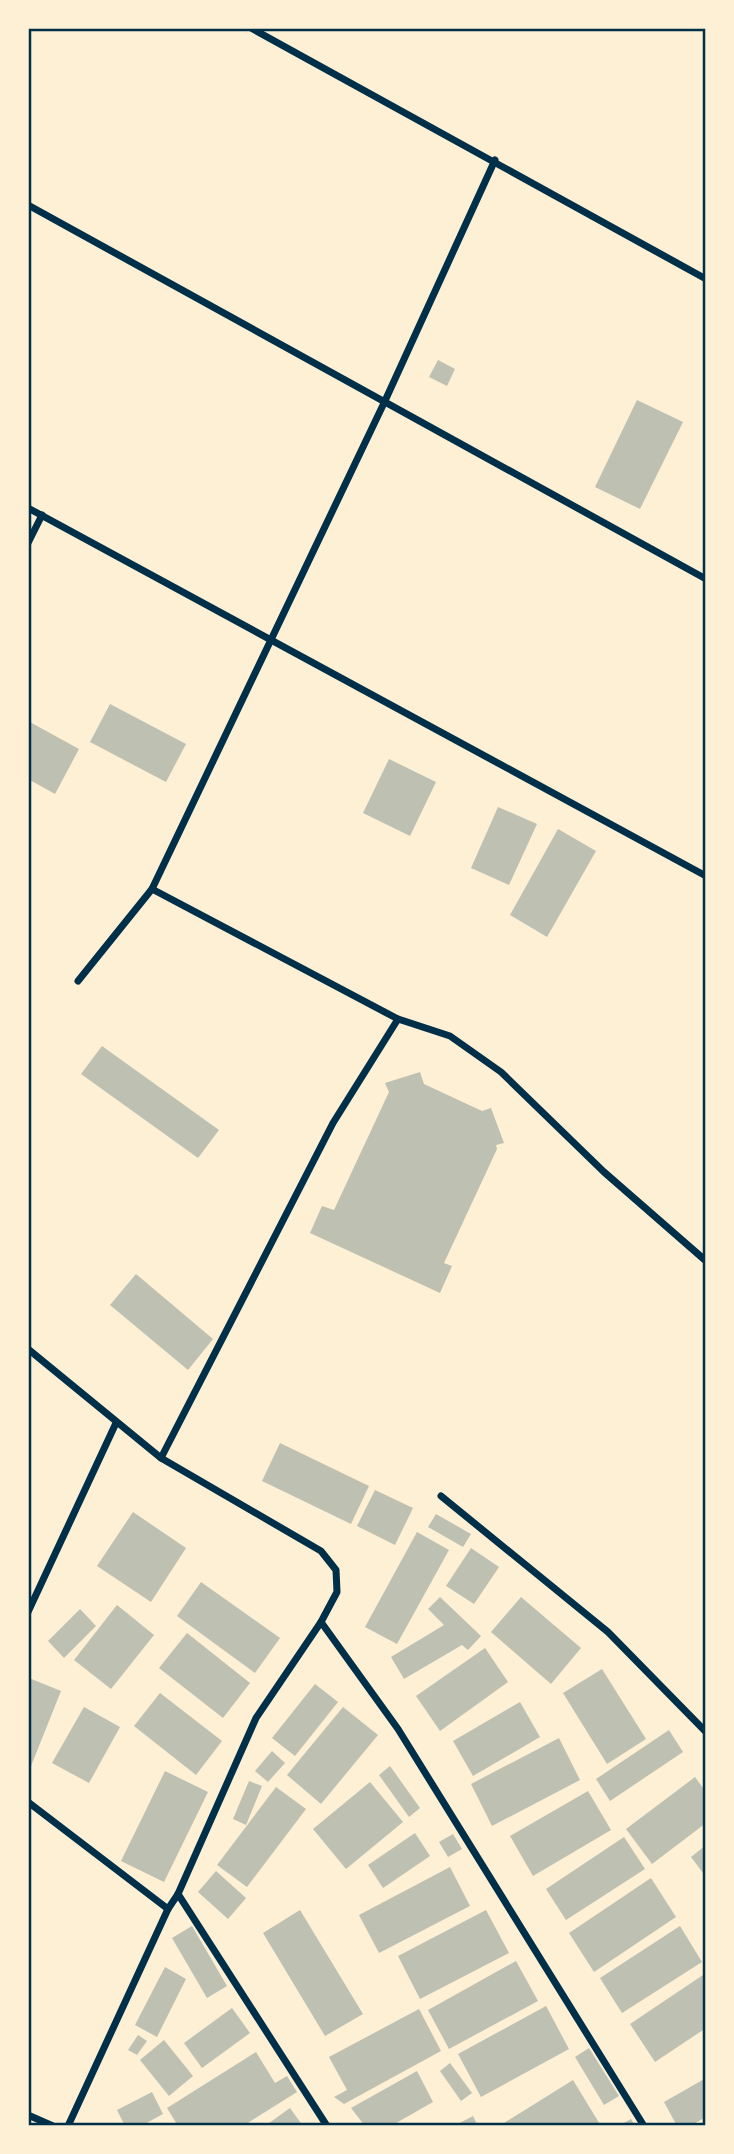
<svg xmlns="http://www.w3.org/2000/svg" width="734" height="2154" font-family="'Asap Condensed',sans-serif">
<style>
.building{fill:#bec0b2}
.lines{fill:none;stroke-linecap:round;stroke-linejoin:round}
.minor{stroke:#003049;stroke-width:7}
.neatline{fill:none;stroke:#003049;stroke-width:2.5}
</style>
<rect width="100%" height="100%" fill="#fdf0d5"/>
<g class="building">
<path d="M438 360 455 369 447 386 429 377Z"/>
<path d="M637 400 683 422 640 509 595 487Z"/>
<path d="M110 704 186 744 166 782 90 742Z"/>
<path d="M28 721 79 749 55 794 28 779Z"/>
<path d="M389 759 436 782 410 836 363 813Z"/>
<path d="M498 807 537 824 509 885 471 868Z"/>
<path d="M558 829 596 851 547 937 510 915Z"/>
<path d="M102 1046 219 1130 198 1158 81 1074Z"/>
<path d="M420 1072 424 1084 482 1111 491 1108 504 1143 496 1145 497 1149 444 1263 452 1266 440 1293 310 1233 322 1206 334 1210 389 1092 385 1083Z"/>
<path d="M136 1274 213 1339 188 1370 110 1305Z"/>
<path d="M280 1443 369 1486 351 1524 262 1481Z"/>
<path d="M375 1490 413 1508 395 1545 357 1526Z"/>
<path d="M133 1512 186 1548 151 1602 97 1566Z"/>
<path d="M436 1514 471 1534 463 1547 428 1527Z"/>
<path d="M417 1532 449 1550 397 1644 365 1627Z"/>
<path d="M471 1548 499 1567 474 1604 446 1586Z"/>
<path d="M201 1582 280 1638 255 1673 177 1616Z"/>
<path d="M440 1597 481 1636 468 1650 462 1645 404 1679 391 1657 444 1625 428 1609Z"/>
<path d="M521 1597 581 1648 551 1684 491 1632Z"/>
<path d="M117 1605 154 1635 111 1689 74 1660Z"/>
<path d="M80 1609 96 1626 64 1658 48 1641Z"/>
<path d="M187 1633 250 1683 223 1718 159 1668Z"/>
<path d="M485 1648 508 1682 440 1731 416 1696Z"/>
<path d="M602 1669 646 1739 607 1764 563 1693Z"/>
<path d="M29 1678 61 1691 31 1766 28 1765Z"/>
<path d="M315 1684 338 1702 295 1756 272 1738Z"/>
<path d="M160 1693 222 1741 196 1775 134 1726Z"/>
<path d="M520 1702 540 1737 473 1776 453 1741Z"/>
<path d="M84 1707 120 1727 89 1783 52 1763Z"/>
<path d="M343 1707 378 1735 321 1804 287 1775Z"/>
<path d="M669 1730 683 1752 610 1801 596 1779Z"/>
<path d="M559 1738 580 1780 492 1826 471 1784Z"/>
<path d="M272 1751 285 1763 268 1782 255 1771Z"/>
<path d="M390 1766 420 1808 409 1817 379 1775Z"/>
<path d="M165 1771 208 1792 164 1882 121 1861Z"/>
<path d="M695 1777 706 1792V1823L652 1864 626 1829Z"/>
<path d="M249 1781 262 1786 246 1825 233 1819Z"/>
<path d="M370 1782 403 1822 346 1869 313 1829Z"/>
<path d="M276 1787 306 1809 247 1887 217 1865Z"/>
<path d="M588 1791 611 1830 533 1876 510 1836Z"/>
<path d="M415 1833 430 1856 383 1888 368 1865Z"/>
<path d="M453 1834 462 1849 448 1857 439 1842Z"/>
<path d="M624 1837 645 1869 566 1920 546 1889Z"/>
<path d="M706 1845V1877L691 1857Z"/>
<path d="M450 1867 470 1906 379 1953 359 1915Z"/>
<path d="M216 1871 246 1898 228 1919 198 1892Z"/>
<path d="M651 1878 676 1917 594 1972 569 1933Z"/>
<path d="M300 1910 363 2014 325 2036 263 1933Z"/>
<path d="M486 1910 509 1953 420 1999 398 1956Z"/>
<path d="M192 1926 227 1986 207 1998 172 1938Z"/>
<path d="M680 1926 702 1962 622 2013 600 1978Z"/>
<path d="M516 1961 538 2001 449 2049 428 2010Z"/>
<path d="M165 1967 186 1979 157 2037 135 2025Z"/>
<path d="M706 1973V2028L655 2062 630 2024Z"/>
<path d="M546 2006 569 2049 481 2097 458 2054Z"/>
<path d="M232 2008 250 2033 202 2068 184 2043Z"/>
<path d="M419 2009 441 2051 344 2104 334 2097 347 2090 329 2057Z"/>
<path d="M138 2035 147 2041 137 2055 128 2050Z"/>
<path d="M164 2040 193 2076 169 2096 140 2060Z"/>
<path d="M589 2048 619 2096 604 2105 575 2057Z"/>
<path d="M256 2052 275 2083 287 2076 297 2092 243 2126H178L167 2108Z"/>
<path d="M450 2063 472 2093 461 2101 440 2071Z"/>
<path d="M417 2071 433 2102 391 2126H365L351 2108Z"/>
<path d="M706 2078V2117L690 2126H677L664 2102Z"/>
<path d="M573 2080 601 2126H499Z"/>
<path d="M152 2092 163 2114 141 2126H125L117 2110Z"/>
<path d="M290 2108 303 2126H265Z"/>
<path d="M473 2116 478 2126H454Z"/>
<path d="M631 2119 635 2126H618Z"/>
</g>
<g class="lines">
<g class="minor">
<path d="M251 28 706 279"/>
<path d="M28 205 706 579"/>
<path d="M28 508 706 876"/>
<path d="M28 543 42 515"/>
<path d="M152 889 398 1019"/>
<path d="M78 981 152 889 384 403 495 160"/>
<path d="M28 1349 161 1458 321 1551 336 1570 337 1592 321 1622 256 1718 178 1894 168 1909 68 2126"/>
<path d="M161 1458 333 1123 398 1019 450 1036 501 1072 604 1172 706 1261"/>
<path d="M441 1496 608 1632 706 1732"/>
<path d="M28 1612 116 1423"/>
<path d="M321 1622 398 1729 644 2126"/>
<path d="M28 1802 168 1909"/>
<path d="M178 1894 327 2126"/>
<path d="M28 2115 53 2126"/>
</g>
</g>
<rect width="734" height="2154" fill="none" stroke="#fdf0d5" stroke-width="60"/>
<rect x="30" y="30" width="674" height="2094" class="neatline"/>
</svg>
